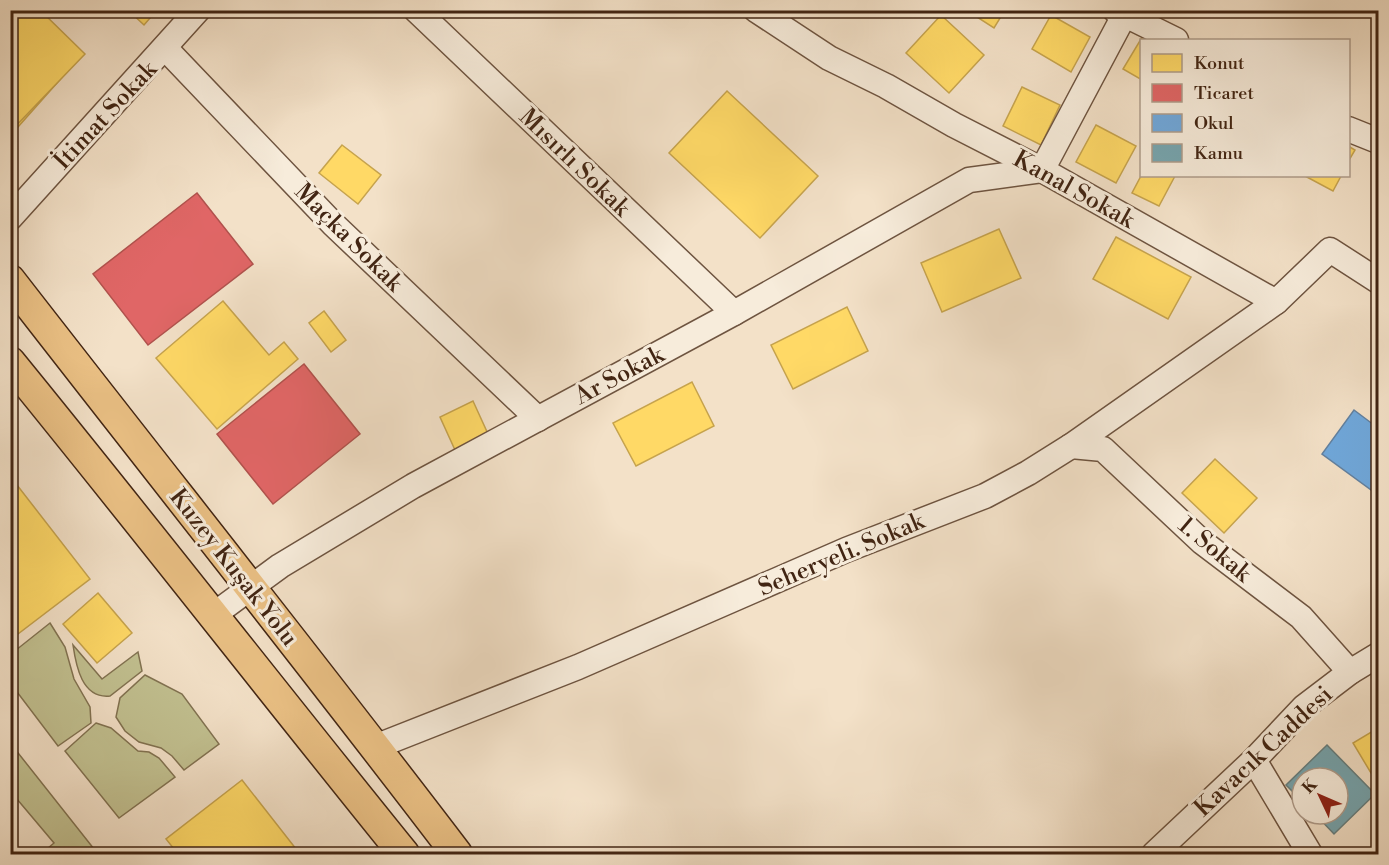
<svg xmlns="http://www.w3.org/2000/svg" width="1389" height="865" font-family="'Libre Bodoni',serif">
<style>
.green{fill:#c2c191;stroke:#827352;stroke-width:1.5}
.homes{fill:#ffd966;stroke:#c6a34d;stroke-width:1.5}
.shops{fill:#e06666;stroke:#b1524d;stroke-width:1.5}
.schools{fill:#6fa8dc;stroke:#6281a0;stroke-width:1.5}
.public{fill:#76a5af;stroke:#667f80;stroke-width:1.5}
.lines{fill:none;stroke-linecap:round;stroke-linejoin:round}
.minor-casing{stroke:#6e5440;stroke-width:27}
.major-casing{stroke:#422513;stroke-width:33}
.minor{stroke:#f7ecdb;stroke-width:24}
.major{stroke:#eac084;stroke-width:30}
.labels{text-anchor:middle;stroke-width:6;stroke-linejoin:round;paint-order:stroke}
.street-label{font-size:24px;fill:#422513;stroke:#f7ecdb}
</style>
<rect width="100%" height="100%" fill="#f3e1c8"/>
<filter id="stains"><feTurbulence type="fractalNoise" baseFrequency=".00333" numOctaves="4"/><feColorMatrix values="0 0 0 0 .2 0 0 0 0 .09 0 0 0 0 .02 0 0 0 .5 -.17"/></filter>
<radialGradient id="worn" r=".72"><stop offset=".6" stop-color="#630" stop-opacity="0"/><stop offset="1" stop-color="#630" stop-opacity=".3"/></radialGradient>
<g class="green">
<path d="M50 623 65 647 74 679 90 707 91 723 58 746 11 684V654Z"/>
<path d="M73 645 102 679 138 652 142 671 110 696C82 699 76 666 73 645Z"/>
<path d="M145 675 182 694 219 744 184 770 172 756 161 748 139 742 125 731 116 717 120 698Z"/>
<path d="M96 723 111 728 138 751 149 752 159 758 175 777 119 818 65 751Z"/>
<path d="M10 744H11L98 854H41L54 843 11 792Z"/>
</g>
<g class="homes">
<path d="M10 10H27L80 57 10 136Z"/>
<path d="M15 10H40L85 54 10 132V15Z"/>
<path d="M128 10H157L144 25Z"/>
<path d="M966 10H1005L994 28Z"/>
<path d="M941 15 984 55 949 93 906 53Z"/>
<path d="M1051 15 1090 37 1071 72 1032 49Z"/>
<path d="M1144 34 1155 40H1142V80L1123 69Z"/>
<path d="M1022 87 1060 105 1041 145 1003 126Z"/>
<path d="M727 91 818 176 760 238 669 153Z"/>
<path d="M1096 125 1136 146 1116 183 1076 162Z"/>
<path d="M342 145 381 175 358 204 319 173Z"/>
<path d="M1348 146 1355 150 1348 162Z"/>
<path d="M1142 174 1175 176 1159 206 1132 193Z"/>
<path d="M1305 176H1341L1333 191Z"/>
<path d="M999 229 1021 278 942 312 921 263Z"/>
<path d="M1116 237 1191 277 1168 319 1093 279Z"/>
<path d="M223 301 269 355 284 342 298 359 217 429 156 358Z"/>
<path d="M847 307 868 351 793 389 771 345Z"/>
<path d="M324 311 346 340 331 352 309 323Z"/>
<path d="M692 382 714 426 636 466 613 423Z"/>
<path d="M473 401 488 434 455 450 440 417Z"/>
<path d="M1215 459 1257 498 1224 533 1182 493Z"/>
<path d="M10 476 90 579 14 637 10 632Z"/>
<path d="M98 593 132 633 97 663 63 624Z"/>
<path d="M1378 728V776L1374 778 1353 743Z"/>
<path d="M242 780 300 854H178L166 839Z"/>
<path d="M10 839 23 854H10Z"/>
</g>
<g class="shops">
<path d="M197 193 253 264 148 345 93 274Z"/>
<path d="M304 364 360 434 273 504 217 434Z"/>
</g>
<path class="schools" d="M1354 410 1378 428V495L1322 454Z"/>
<path class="public" d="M1327 745 1375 794 1334 834 1315 814H1338V778H1302V801L1286 785Z"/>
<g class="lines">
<defs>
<g id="minor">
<path d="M416 10 734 313"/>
<path d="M756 10 829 58 886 86 954 125 1042 170 1276 302 1330 250 1378 281"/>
<path d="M1115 10 1176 40"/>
<path d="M166 49 333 224 538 419"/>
<path d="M1348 129 1378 141"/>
<path d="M10 218 198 10"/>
<path d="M1071 446 1103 449 1202 542 1301 617 1350 672"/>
<path d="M212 616 280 566 413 486 734 313 969 180 1042 170 1127 10"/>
<path d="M375 747 578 667 846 550 985 496 1028 473 1071 446 1276 302"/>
<path d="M1254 760 1310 854"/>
<path d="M1154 854 1254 760 1304 707 1350 672 1378 655"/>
</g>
<g id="major">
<path d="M10 280C159 472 310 661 457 854"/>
<path d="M10 362C143 525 272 691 404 854"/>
</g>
</defs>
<use href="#minor" class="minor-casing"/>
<use href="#major" class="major-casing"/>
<use href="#minor" class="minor"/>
<use href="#major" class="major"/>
</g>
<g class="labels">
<g class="street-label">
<text transform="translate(105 115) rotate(-47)" y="8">İtimat Sokak</text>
<text transform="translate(575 162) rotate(44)" y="8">Mısırlı Sokak</text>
<text transform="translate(1074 189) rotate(29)" y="8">Kanal Sokak</text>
<text transform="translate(349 237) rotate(45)" y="8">Maçka Sokak</text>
<text transform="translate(619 375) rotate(-28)" y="8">Ar Sokak</text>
<text transform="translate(1215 549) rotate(40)" y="8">1. Sokak</text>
<text transform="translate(841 554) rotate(-23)" y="8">Seheryeli. Sokak</text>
<text transform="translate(234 567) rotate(52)" y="8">Kuzey Kuşak Yolu</text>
<text transform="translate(1263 751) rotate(-43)" y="8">Kavacık Caddesi</text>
</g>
</g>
<rect width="1389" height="865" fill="none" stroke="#f3e1c8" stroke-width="36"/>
<rect x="12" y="12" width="1365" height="841" fill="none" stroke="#422513" stroke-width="3"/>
<rect x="18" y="18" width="1353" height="829" fill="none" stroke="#422513" stroke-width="1.5"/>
<rect x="1140" y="39" width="210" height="138" fill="#f7ecdb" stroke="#af9c8b" stroke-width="1.5"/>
<rect x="1152" y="54" width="30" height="18" fill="#ffd966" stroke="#af9c8b" stroke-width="1.5"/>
<text x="1194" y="69" font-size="18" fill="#422513">Konut</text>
<rect x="1152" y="84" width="30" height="18" fill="#e06666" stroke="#af9c8b" stroke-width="1.5"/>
<text x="1194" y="99" font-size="18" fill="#422513">Ticaret</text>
<rect x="1152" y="114" width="30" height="18" fill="#6fa8dc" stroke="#af9c8b" stroke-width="1.5"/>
<text x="1194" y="129" font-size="18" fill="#422513">Okul</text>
<rect x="1152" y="144" width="30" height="18" fill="#76a5af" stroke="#af9c8b" stroke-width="1.5"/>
<text x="1194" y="159" font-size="18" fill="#422513">Kamu</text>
<g transform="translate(1320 796) rotate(314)"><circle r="28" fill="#f7ecdb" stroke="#af9c8b" stroke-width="1.5"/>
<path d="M0-4.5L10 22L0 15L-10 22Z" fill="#8f2418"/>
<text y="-9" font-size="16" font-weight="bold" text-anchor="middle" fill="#422513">K</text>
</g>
<rect width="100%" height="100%" filter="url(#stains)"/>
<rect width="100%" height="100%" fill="url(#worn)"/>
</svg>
